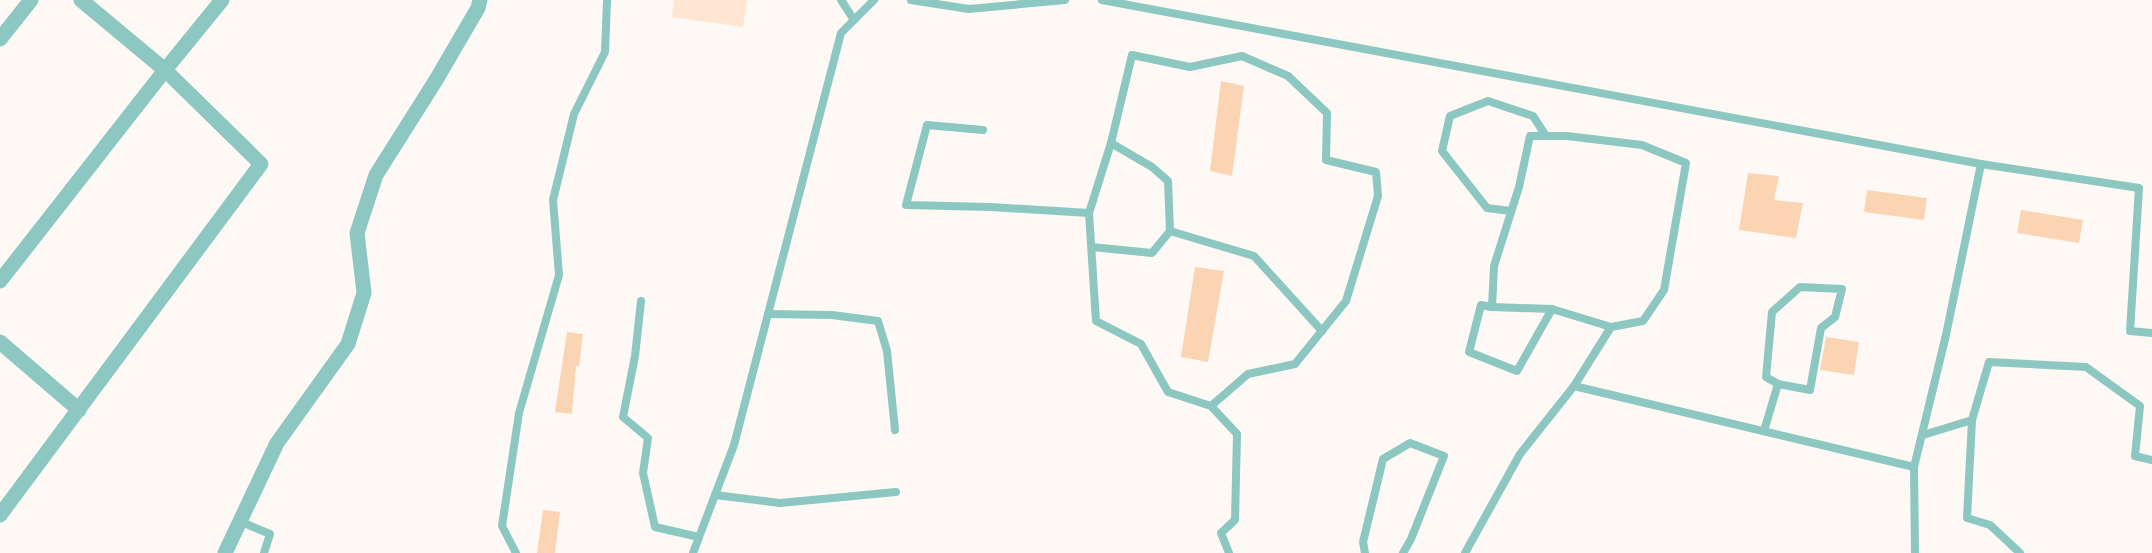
<svg xmlns="http://www.w3.org/2000/svg" width="2152" height="553" font-family="'DM Sans',sans-serif">
<style>
.green{fill:#fee6d2}
.building{fill:#fbd4b4}
.lines{fill:none;stroke-linecap:round;stroke-linejoin:round}
.service{stroke:#8cc7c1;stroke-width:8}
.minor{stroke:#8cc7c1;stroke-width:15}
</style>
<rect width="100%" height="100%" fill="#fef9f4"/>
<path class="green" d="M674 0H747L743 27 672 17Z"/>
<g class="building">
<path d="M1221 81 1244 86 1232 176 1210 171Z"/>
<path d="M1748 173 1779 176 1774 200 1803 203 1796 238 1739 230Z"/>
<path d="M1867 190 1927 198 1924 220 1864 212Z"/>
<path d="M2021 210 2083 220 2079 243 2017 233Z"/>
<path d="M1195 267 1224 271 1208 362 1181 357Z"/>
<path d="M567 332 583 334 579 367 576 366 572 414 555 412Z"/>
<path d="M1826 337 1859 342 1854 375 1820 370Z"/>
<path d="M543 510 560 512 555 553H537Z"/>
</g>
<g class="lines">
<g class="service">
<path d="M841 0 854 20"/>
<path d="M911 0 969 9 1065 0"/>
<path d="M1102 0 1981 164 2139 188 2130 331 2152 333"/>
<path d="M983 130 927 125 906 205 991 207 1089 213 1096 321 1141 344 1168 392 1211 406 1237 434 1235 520 1221 533 1229 553"/>
<path d="M1511 211 1487 208 1442 151 1450 116 1488 101 1533 116 1546 136"/>
<path d="M1089 213 1111 143 1132 55 1190 67 1242 56 1288 76 1327 113 1326 160 1376 172 1378 196 1346 301 1295 364 1248 374 1211 406"/>
<path d="M1170 231 1254 256 1322 331"/>
<path d="M1092 247 1152 253 1170 231 1168 181 1152 167 1111 143"/>
<path d="M641 301 635 356 623 417 648 438 643 473 655 527 699 537"/>
<path d="M1492 307 1481 305 1469 352 1517 371 1552 309"/>
<path d="M768 314 832 315 878 321 887 351 895 430"/>
<path d="M1574 386 1611 327 1643 321 1664 290 1686 163 1642 145 1567 136H1530L1519 187 1494 266 1492 307 1552 309 1611 327"/>
<path d="M1764 431 1778 384 1766 377 1772 312 1800 287 1842 289 1835 317 1821 328 1810 390 1778 384"/>
<path d="M1923 435 1972 420"/>
<path d="M1914 467 1915 553"/>
<path d="M715 495 780 503 896 492"/>
<path d="M239 521 270 534 264 553"/>
<path d="M516 553 502 526 519 413 559 275 553 200 574 114 605 52 607 0"/>
<path d="M693 553 734 445 841 33 874 0"/>
<path d="M1365 553 1363 542 1383 459 1410 443 1444 456 1411 539 1403 553"/>
<path d="M1465 553 1520 454 1574 386 1914 467 1946 335 1981 164"/>
<path d="M2020 553 1990 525 1967 518 1972 420 1989 362 2086 367 2140 406 2135 456 2152 460"/>
</g>
<g class="minor">
<path d="M0 39 31 0"/>
<path d="M0 281 165 70 222 0"/>
<path d="M0 342 79 410"/>
<path d="M0 515 261 164 165 70 81 0"/>
<path d="M225 553 277 443 348 344 364 293 357 233 376 175 436 80 478 8 480 0"/>
</g>
</g>
</svg>
